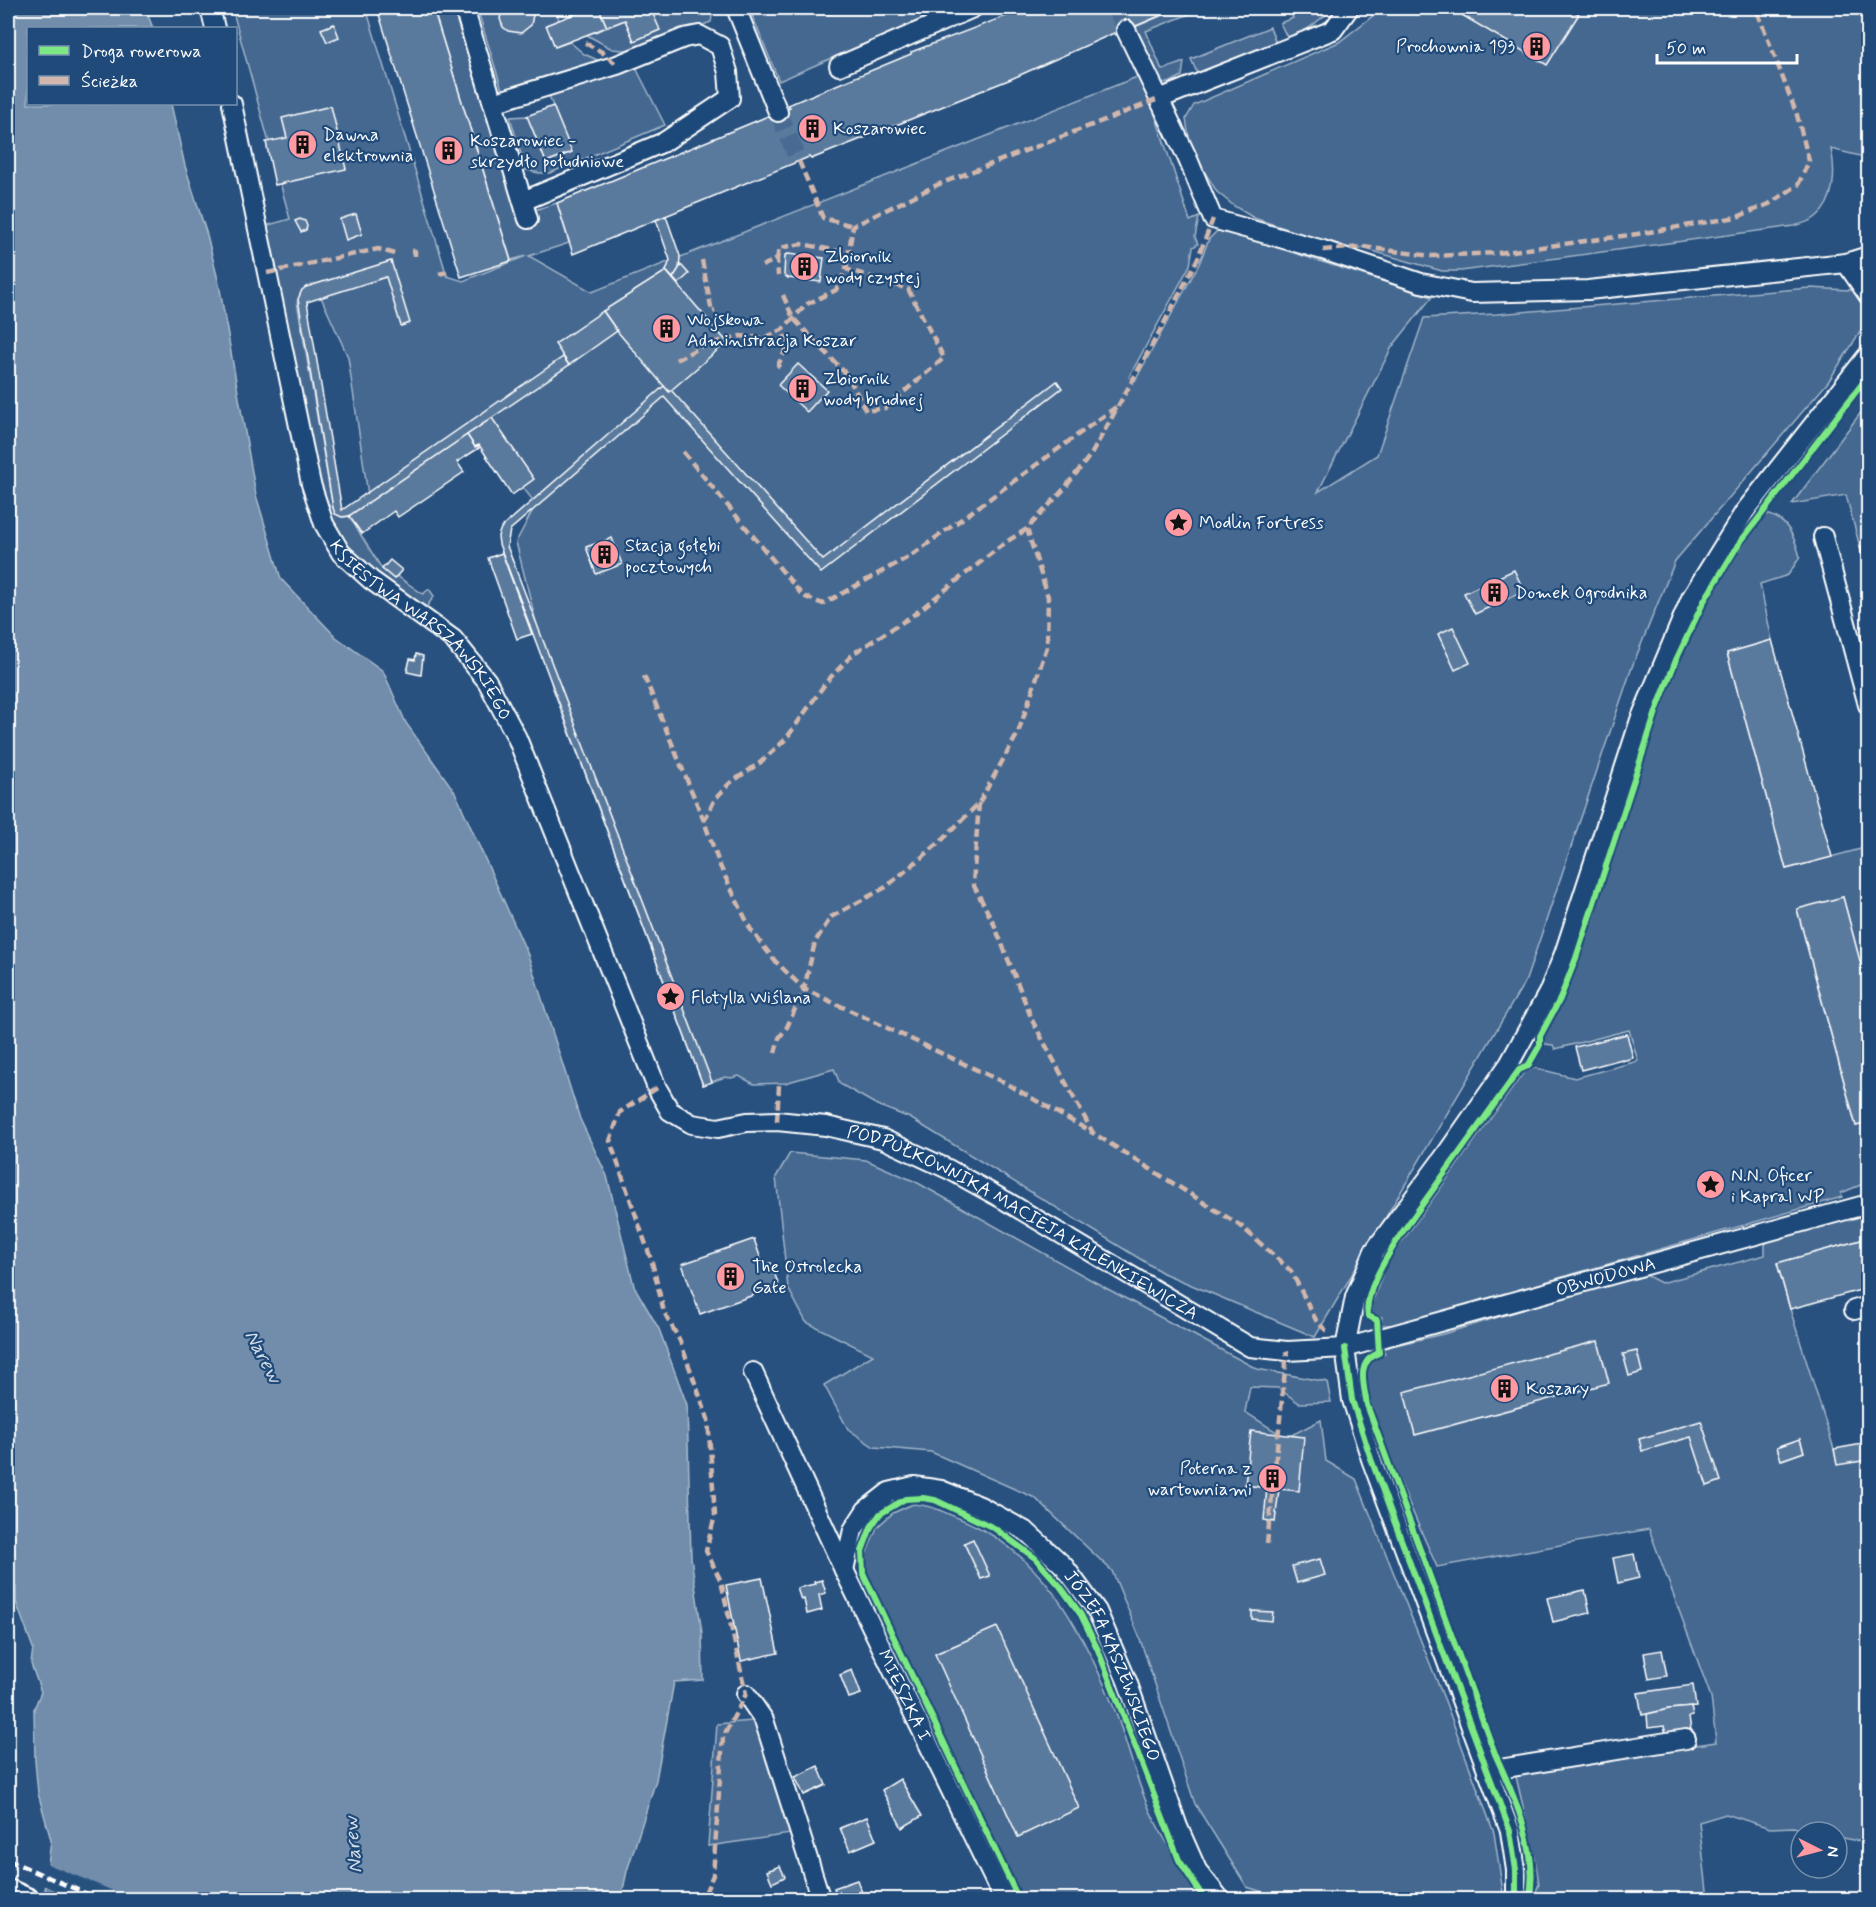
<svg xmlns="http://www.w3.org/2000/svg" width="1876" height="1907" font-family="Mynerve,sans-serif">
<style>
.green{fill:#446890;stroke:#a2b4c8;stroke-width:1.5;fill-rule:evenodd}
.water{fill:#718dab;stroke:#aabbcd;stroke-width:1.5}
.pier{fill:#28517f}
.building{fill:#5a7a9d;stroke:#fff;stroke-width:1.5}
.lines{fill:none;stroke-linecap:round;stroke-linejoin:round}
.minor-tunnel{stroke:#486b92;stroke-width:18;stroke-dasharray:18 9;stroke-linecap:butt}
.minor-casing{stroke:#fff;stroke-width:22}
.major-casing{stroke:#fff;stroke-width:27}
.minor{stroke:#1f4a7a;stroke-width:18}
.major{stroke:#1f4a7a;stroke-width:22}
.rail{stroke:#fff;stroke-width:4.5;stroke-dasharray:9 4.5;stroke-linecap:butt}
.quiet{stroke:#d1b7ad;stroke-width:4.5;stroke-dasharray:9 4.5;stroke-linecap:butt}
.cycleway-casing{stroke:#1f4a7a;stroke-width:10}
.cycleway{stroke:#7ce984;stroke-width:6}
.labels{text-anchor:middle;stroke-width:4.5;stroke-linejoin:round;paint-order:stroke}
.poi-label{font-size:18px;fill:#fff;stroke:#1f4a7a;text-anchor:start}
.street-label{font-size:18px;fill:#fff;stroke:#1f4a7a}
.water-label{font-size:20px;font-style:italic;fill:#d4dde6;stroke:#1f4a7a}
</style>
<rect width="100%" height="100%" fill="#28517f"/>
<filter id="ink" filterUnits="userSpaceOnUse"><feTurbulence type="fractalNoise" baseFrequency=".0167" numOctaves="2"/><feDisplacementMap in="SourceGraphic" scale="12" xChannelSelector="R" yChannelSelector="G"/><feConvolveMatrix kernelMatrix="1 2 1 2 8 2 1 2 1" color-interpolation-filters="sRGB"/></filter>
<g filter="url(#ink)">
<g class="green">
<path d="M232 8H366L447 276 463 281 526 256 511 260 433 8H453L501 162 522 214 557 203 569 243 529 256 592 292 1142 75 1190 221 1199 217 1195 237 1198 244 1193 247 1190 265 1129 377 1135 381 1199 264 1209 239 1219 229 1432 297 1392 347 1318 492 1377 455 1424 318 1497 314 1810 288 1868 291V320L1828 382 1675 561 1632 667 1526 980 1315 1337 1163 1273 910 1118 877 1105 840 1084 834 1069 785 1083 754 1084 739 1076 731 1078 725 1077 703 1085 552 686 516 542 536 504 473 425 368 495 348 357 315 284 302 290 297 302 333 508C336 515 341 519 349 516L382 569 394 579 397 576 423 594 429 589 434 596 426 608C378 575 343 556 323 498L265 226 290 219Z"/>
<path d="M477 8H556L559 20 547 25 555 47 570 42 584 54 602 62 503 93Z"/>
<path d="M656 8H709L712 16 711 22 634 51 612 49 587 35 625 20 634 40 659 30 651 9Z"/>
<path d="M853 8H947L779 81 752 15 774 10 829 14Z"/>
<path d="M1180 8H1205L1146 31 1162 70 1184 62 1182 76 1169 83 1157 82 1135 27Z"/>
<path d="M1288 8H1334L1304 32 1288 39 1280 23 1293 18Z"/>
<path d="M1383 8H1868V152L1864 157 1831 149C1836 171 1835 202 1816 217 1810 222 1801 224 1794 226L1461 271H1442L1362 248 1355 251 1254 218 1234 206 1217 192 1191 150 1186 119 1194 105 1339 42Z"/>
<path d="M1270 27 1276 43 1198 75 1191 59Z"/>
<path d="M634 64 665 125 550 173H539L526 170 510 117 527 116 546 162 571 152 549 96Z"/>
<path d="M1868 403V545L1860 547 1846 495 1792 504Z"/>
<path d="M1765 514C1787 517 1795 538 1800 557L1788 575 1760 584 1772 640 1727 653 1786 869 1868 847V991L1843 897 1797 910 1856 1126 1868 1123V1182L1841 1193 1842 1197 1395 1325H1381L1382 1317 1372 1315 1369 1311 1385 1268 1398 1247 1524 1072 1535 1068 1575 1078 1638 1061 1629 1030 1555 1049 1553 1045 1545 1044 1543 1038 1569 988 1657 721 1681 658 1708 601 1738 553Z"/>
<path d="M790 1153 866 1160 916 1182 1104 1287 1257 1369 1327 1382 1331 1402 1299 1403 1278 1388 1250 1387 1245 1412 1286 1438 1321 1420 1326 1461 1356 1479 1445 1701 1494 1833 1504 1899 1288 1900 1247 1887 1195 1804 1139 1636 1112 1571 1035 1498 931 1452 874 1447 848 1429 824 1385 873 1355 806 1322 788 1288 776 1177Z"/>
<path d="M1868 1213V1238L1777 1263 1790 1309 1834 1449 1837 1464 1868 1460V1843L1837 1837V1832H1816L1793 1827 1770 1828 1726 1814 1699 1822 1708 1899H1533L1539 1884 1535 1858 1515 1772 1716 1742 1711 1697 1649 1529 1437 1567C1422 1532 1358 1397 1367 1367 1370 1359 1378 1357 1385 1354L1383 1348 1443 1334 1642 1273 1661 1283 1765 1255V1245L1768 1240ZM1800 1439 1804 1452 1782 1460 1777 1447Z"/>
<path d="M913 1504C935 1506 942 1512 961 1519 1042 1553 1080 1626 1112 1703 1127 1739 1135 1781 1152 1815 1164 1841 1181 1865 1196 1890L1205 1899H1021L870 1590 863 1562 877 1527 893 1513Z"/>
<path d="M764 1720 798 1833 708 1846 717 1724Z"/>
</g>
<path class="water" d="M8 8H145L153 28H28V104H171L185 166 207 235 219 284 256 495 281 579 336 637 383 671 406 723 455 792 528 955 580 1119 607 1176 634 1286 659 1329 687 1405 691 1557 702 1633 703 1680 674 1682 656 1780 627 1871 621 1899H44L51 1840 38 1793 35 1761 34 1709 41 1692 31 1664 33 1648 16 1602V1588L8 1573Z"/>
<path class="pier" d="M45 1863 133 1899H77L43 1885Z"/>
<g class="building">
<path d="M377 8H433L511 261 461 277Z"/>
<path d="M502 8H531L533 15 531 25 521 33 508 31 503 27 500 19Z"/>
<path d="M590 8H599L607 27 555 47 546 25Z"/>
<path d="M599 8H656L651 9 660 30 634 41 625 20 607 27Z"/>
<path d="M1027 8H1178L1115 35 1114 33 1011 79 811 159 809 157 573 254 557 203 790 107 788 105 911 54V52Z"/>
<path d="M1450 8H1568L1579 14 1547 65Z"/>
<path d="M334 24 339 37 327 42 321 29Z"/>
<path d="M331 106 346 169 275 185 266 142 287 138 282 118Z"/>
<path d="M553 106 572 152 546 162 527 116Z"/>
<path d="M356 214 362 234 346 240 340 219Z"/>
<path d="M666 216 680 256 679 271 673 278 666 271 670 260 656 220Z"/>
<path d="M300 219 305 221 307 226 306 230 301 232 295 221Z"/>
<path d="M788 254 824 258 821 282 788 278 784 275 785 255Z"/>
<path d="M391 261 410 323 401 326 386 277 307 302 342 510 563 357 569 365 349 516 342 517 335 514 333 508 298 299 302 290 306 287Z"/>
<path d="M681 265 689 274 678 284 673 278Z"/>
<path d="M666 271 727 342 669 392 617 331 603 311Z"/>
<path d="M603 311 617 331 569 365 555 344Z"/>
<path d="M798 364 827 390 807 412 778 385Z"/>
<path d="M1057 381 1062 388 821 573 664 397 510 530 507 546 712 1082 703 1085 499 544 498 536 501 528 664 386 669 392 671 390 823 560Z"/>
<path d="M492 418 534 479 512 495 479 445 475 447 467 435Z"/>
<path d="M467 435 475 447 477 446 479 448 457 462 464 472 398 517 394 511 362 534 349 516Z"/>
<path d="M612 538 622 564 596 574 586 547Z"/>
<path d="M1868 545V577L1860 547Z"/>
<path d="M502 553 532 634 517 639 488 558Z"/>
<path d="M390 560 402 570 394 579 382 569Z"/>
<path d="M1514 570 1524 591 1475 614 1464 593Z"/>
<path d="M1453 627 1470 663 1455 670 1438 634Z"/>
<path d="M1772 640 1832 857 1786 869 1727 653Z"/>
<path d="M416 654 423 656 421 675 407 672 410 659 415 660Z"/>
<path d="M1843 897 1868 991V1123L1856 1126 1797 909Z"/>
<path d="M1627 1034 1633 1058 1622 1061V1059L1581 1070 1575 1047Z"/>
<path d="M1868 1238V1288L1790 1309 1777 1263Z"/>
<path d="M754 1239 763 1265 771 1263 779 1286 700 1314 682 1264Z"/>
<path d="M1598 1341 1609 1383 1415 1435 1404 1392Z"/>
<path d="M1637 1351 1642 1372 1629 1376 1623 1354Z"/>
<path d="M1701 1421 1721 1481 1707 1486 1691 1437 1642 1451 1639 1439Z"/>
<path d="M1251 1431 1304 1437 1299 1491 1279 1489 1275 1522 1264 1520 1267 1488 1245 1485Z"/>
<path d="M1800 1439 1804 1452 1781 1460 1777 1447Z"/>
<path d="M1868 1443V1460L1837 1465 1834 1449Z"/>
<path d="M973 1539 990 1576 981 1579 964 1543Z"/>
<path d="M1634 1554 1639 1578 1618 1583 1613 1558Z"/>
<path d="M1320 1559 1325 1575 1297 1583 1292 1566Z"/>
<path d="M762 1578 778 1653 741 1661 726 1585Z"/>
<path d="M822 1580 826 1593 819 1595 822 1610 807 1614 804 1599 801 1600 797 1588 815 1584 814 1582Z"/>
<path d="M1585 1590 1590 1613 1553 1622 1547 1598Z"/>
<path d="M1252 1611 1273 1612 1272 1621 1252 1619Z"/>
<path d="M997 1627 1079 1808 1018 1837 935 1654Z"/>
<path d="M1662 1650 1667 1676 1649 1679 1644 1653Z"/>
<path d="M852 1670 861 1694 849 1698 840 1675Z"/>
<path d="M1693 1685 1696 1707 1669 1709 1642 1715 1638 1693Z"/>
<path d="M1691 1707 1693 1716 1689 1717 1691 1730 1666 1734 1664 1726 1648 1728 1647 1714 1669 1709Z"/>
<path d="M818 1766 826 1785 804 1795 795 1777Z"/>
<path d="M900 1779 922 1816 902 1828 882 1790Z"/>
<path d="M867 1817 876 1840 850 1851 840 1828Z"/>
<path d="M780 1866 785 1877 772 1883 767 1871Z"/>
<path d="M857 1880 863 1895 849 1900H838L834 1888Z"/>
</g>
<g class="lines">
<g class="minor-tunnel">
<path d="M1116 8 1126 30"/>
<path d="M778 112 799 161"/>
</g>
<defs>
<g id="minor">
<path d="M210 8 215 28"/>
<path d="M464 8 528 219"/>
<path d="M736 8 778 112"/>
<path d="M1126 30 1187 157 1213 219 1323 250 1421 283 1472 293 1588 290 1846 263 1868 256"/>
<path d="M839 66 973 8"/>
<path d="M1159 99 1333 30 1349 8"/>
<path d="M493 103 617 65 684 38 699 35 720 46 728 72 730 98 664 142 523 201"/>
<path id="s1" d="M232 104 311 484 324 524 341 553 371 580 453 639 487 681 517 738 657 1088 670 1111 692 1124 718 1128 747 1122 777 1121 826 1126 883 1139 950 1170 1006 1201 1250 1347 1287 1351 1345 1348 1868 1204"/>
<path d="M1846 263 1868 295"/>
<path d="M1823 537 1868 705"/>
<path d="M1854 1310 1868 1306"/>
<path id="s2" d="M753 1372 844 1570 1004 1900"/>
<path id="s3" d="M844 1570 853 1530 866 1510 889 1492 914 1486 941 1490 980 1506 1027 1532 1064 1566 1097 1611 1127 1681 1178 1827 1197 1870 1221 1900"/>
<path d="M746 1694 764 1720 821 1900"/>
<path d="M1487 1771 1686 1739"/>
<path d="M1516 1900V1870L1510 1831 1371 1459 1352 1400 1345 1348 1355 1297 1374 1251 1444 1157 1509 1064 1548 993 1564 954 1640 720 1691 598 1745 511 1868 355"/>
</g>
<path id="major" d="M8 1891 28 1900"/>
</defs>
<use href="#minor" class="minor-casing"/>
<use href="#major" class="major-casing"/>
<use href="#minor" class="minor"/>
<use href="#major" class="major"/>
<g class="rail">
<path d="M8 1860 101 1900"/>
<path d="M8 1891 28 1900"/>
</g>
<g class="quiet">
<path d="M585 43 602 52 617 65"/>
<path d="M799 161 823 218 853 226"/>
<path d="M1323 250 1363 247 1431 256 1498 253 1637 234 1737 217 1769 204 1798 185 1809 161 1797 115 1756 8"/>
<path d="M412 251H415V256"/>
<path d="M777 259 779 248 802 244 848 253"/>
<path d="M702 260 712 312 715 311"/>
<path d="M762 266 777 259 778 276"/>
<path d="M267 273 378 249 395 254"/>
<path d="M439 274 447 272"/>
<path d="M783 295 793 318 848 376 866 411 885 408 944 358 908 289 846 269"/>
<path d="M676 360 704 345 740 336 764 338 782 330 807 304 836 290 846 269 853 226 937 185 1159 99"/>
<path d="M780 367 778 365 788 345 782 330"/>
<path d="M683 452 803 596 823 604 912 555 1116 407"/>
<path d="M644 676 704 821 720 866 751 930 775 961 804 989 1007 1084 1093 1133"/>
<path d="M979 803 973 884 994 924 1033 1022 1093 1133 1241 1226 1291 1271 1317 1322 1329 1333"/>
<path d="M704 821 715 799 730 783 761 762 786 739 827 681 854 653 912 616 1006 542 1027 529 1064 489 1092 453 1162 327 1197 260 1213 219"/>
<path d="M775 1053 779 1038 787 1027 804 989 815 942 831 917 886 887 939 843 979 803 1018 733 1047 647 1048 597 1027 529"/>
<path d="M657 1088 620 1112 610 1141 652 1262 664 1312 680 1341 708 1419 715 1515 706 1551 721 1581 746 1694 723 1737 713 1875 702 1900"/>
<path d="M777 1121 779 1085"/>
<path d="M1267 1544 1287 1351"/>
</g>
<defs>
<g id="cycleway">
<path d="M1345 1348 1352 1400 1371 1459 1510 1831 1516 1870V1900"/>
<path d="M1019 1900 863 1573 862 1551 871 1527 880 1514 905 1499 923 1498 935 1500 994 1528 1035 1558 1060 1586 1081 1615 1098 1650 1179 1860 1205 1900"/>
<path d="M1529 1900C1540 1853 1514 1795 1495 1754L1367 1405C1364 1385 1355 1361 1379 1353L1377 1320 1368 1316C1363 1292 1389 1254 1401 1234L1519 1070 1528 1066 1540 1045V1036L1560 999 1576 958 1657 709 1676 660 1704 601 1738 545 1868 376"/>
</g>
</defs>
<use href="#cycleway" class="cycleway-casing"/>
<use href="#cycleway" class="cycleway"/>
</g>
</g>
<defs>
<symbol id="building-disc" viewBox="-11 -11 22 22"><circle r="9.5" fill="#ff9aa2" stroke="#1f4a7a"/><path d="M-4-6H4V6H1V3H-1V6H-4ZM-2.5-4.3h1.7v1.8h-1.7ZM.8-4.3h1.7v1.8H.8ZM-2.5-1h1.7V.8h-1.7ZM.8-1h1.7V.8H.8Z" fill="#111"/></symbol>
<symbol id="sight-disc" viewBox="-11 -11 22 22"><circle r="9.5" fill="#ff9aa2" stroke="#1f4a7a"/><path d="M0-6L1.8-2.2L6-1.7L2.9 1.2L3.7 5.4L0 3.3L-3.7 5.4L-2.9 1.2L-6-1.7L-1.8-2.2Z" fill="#111"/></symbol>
</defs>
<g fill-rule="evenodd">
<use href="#building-disc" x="1520" y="30" width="33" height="33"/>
<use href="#building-disc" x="796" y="112" width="33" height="33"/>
<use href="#building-disc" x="286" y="128" width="33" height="33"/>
<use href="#building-disc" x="432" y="134" width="33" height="33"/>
<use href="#building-disc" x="788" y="250" width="33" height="33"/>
<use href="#building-disc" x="650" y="312" width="33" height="33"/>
<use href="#building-disc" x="786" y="372" width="33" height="33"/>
<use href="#sight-disc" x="1162" y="506" width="33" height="33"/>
<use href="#building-disc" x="588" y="538" width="33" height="33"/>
<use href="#building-disc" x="1478" y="576" width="33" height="33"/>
<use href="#sight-disc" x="654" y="980" width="33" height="33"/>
<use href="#sight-disc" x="1694" y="1168" width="33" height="33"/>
<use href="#building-disc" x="714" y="1260" width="33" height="33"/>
<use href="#building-disc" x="1488" y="1372" width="33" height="33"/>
<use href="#building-disc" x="1256" y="1462" width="33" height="33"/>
</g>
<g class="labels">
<g class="poi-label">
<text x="1515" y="52" text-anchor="end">Prochownia 193</text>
<text x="833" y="134">Koszarowiec</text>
<text x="323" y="140">Dawna<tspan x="323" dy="21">elektrownia</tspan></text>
<text x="470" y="146">Koszarowiec -<tspan x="470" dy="21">skrzydło południowe</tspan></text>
<text x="825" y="262">Zbiornik<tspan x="825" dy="21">wody czystej</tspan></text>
<text x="687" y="325">Wojskowa<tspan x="687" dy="21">Administracja Koszar</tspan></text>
<text x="823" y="384">Zbiornik<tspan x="823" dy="21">wody brudnej</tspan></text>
<text x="1199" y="528">Modlin Fortress</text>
<text x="625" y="551">Stacja gołębi<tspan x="625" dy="21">pocztowych</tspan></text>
<text x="1515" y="598">Domek Ogrodnika</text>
<text x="691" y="1003">Flotylla Wiślana</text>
<text x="1731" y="1181">N.N. Oficer<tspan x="1731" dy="21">i Kapral WP</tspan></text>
<text x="752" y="1272">The Ostrolecka<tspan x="752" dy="21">Gate</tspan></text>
<text x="1526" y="1394">Koszary</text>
<text x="1252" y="1474" text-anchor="end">Poterna z<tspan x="1252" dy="21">wartowniami</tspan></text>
</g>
<g class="street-label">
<text dy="6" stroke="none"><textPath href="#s1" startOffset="576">KSIĘSTWA WARSZAWSKIEGO</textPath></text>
<text dy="6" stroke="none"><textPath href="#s1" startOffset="1508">PODPUŁKOWNIKA MACIEJA KALENKIEWICZA</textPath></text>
<text dy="6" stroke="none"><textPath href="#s1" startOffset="2134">OBWODOWA</textPath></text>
<text dy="6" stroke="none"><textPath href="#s3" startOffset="405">JÓZEFA KASZEWSKIEGO</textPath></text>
<text dy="6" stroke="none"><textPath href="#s2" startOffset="357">MIESZKA I</textPath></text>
</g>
<g class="water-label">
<text transform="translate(264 1356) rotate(62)" y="7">Narew</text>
<text transform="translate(352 1845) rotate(-95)" y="7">Narew</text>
</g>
</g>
<rect width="1876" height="1907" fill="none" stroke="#1f4a7a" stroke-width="30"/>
<rect x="15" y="15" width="1846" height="1877" fill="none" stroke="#fff" stroke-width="2" filter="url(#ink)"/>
<rect x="27" y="27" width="210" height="78" fill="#1f4a7a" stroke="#7992af" stroke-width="1.5"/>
<rect x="39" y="46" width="30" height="9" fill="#7ce984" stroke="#7992af" stroke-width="1.5"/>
<text x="81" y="57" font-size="18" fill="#ffffff">Droga rowerowa</text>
<rect x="39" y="76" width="30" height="9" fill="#d1b7ad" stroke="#7992af" stroke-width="1.5"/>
<text x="81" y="87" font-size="18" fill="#ffffff">Ścieżka</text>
<g transform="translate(1819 1850) rotate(96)"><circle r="28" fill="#1f4a7a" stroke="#7992af" stroke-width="1.5"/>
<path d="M0-4.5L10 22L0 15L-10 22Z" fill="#ff9aa2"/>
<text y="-9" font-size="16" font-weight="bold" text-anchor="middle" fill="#ffffff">N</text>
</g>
<path d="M1657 54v9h140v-9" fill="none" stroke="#ffffff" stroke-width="3"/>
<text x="1666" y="54" font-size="18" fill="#ffffff" stroke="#1f4a7a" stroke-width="4.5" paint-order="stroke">50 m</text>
</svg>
